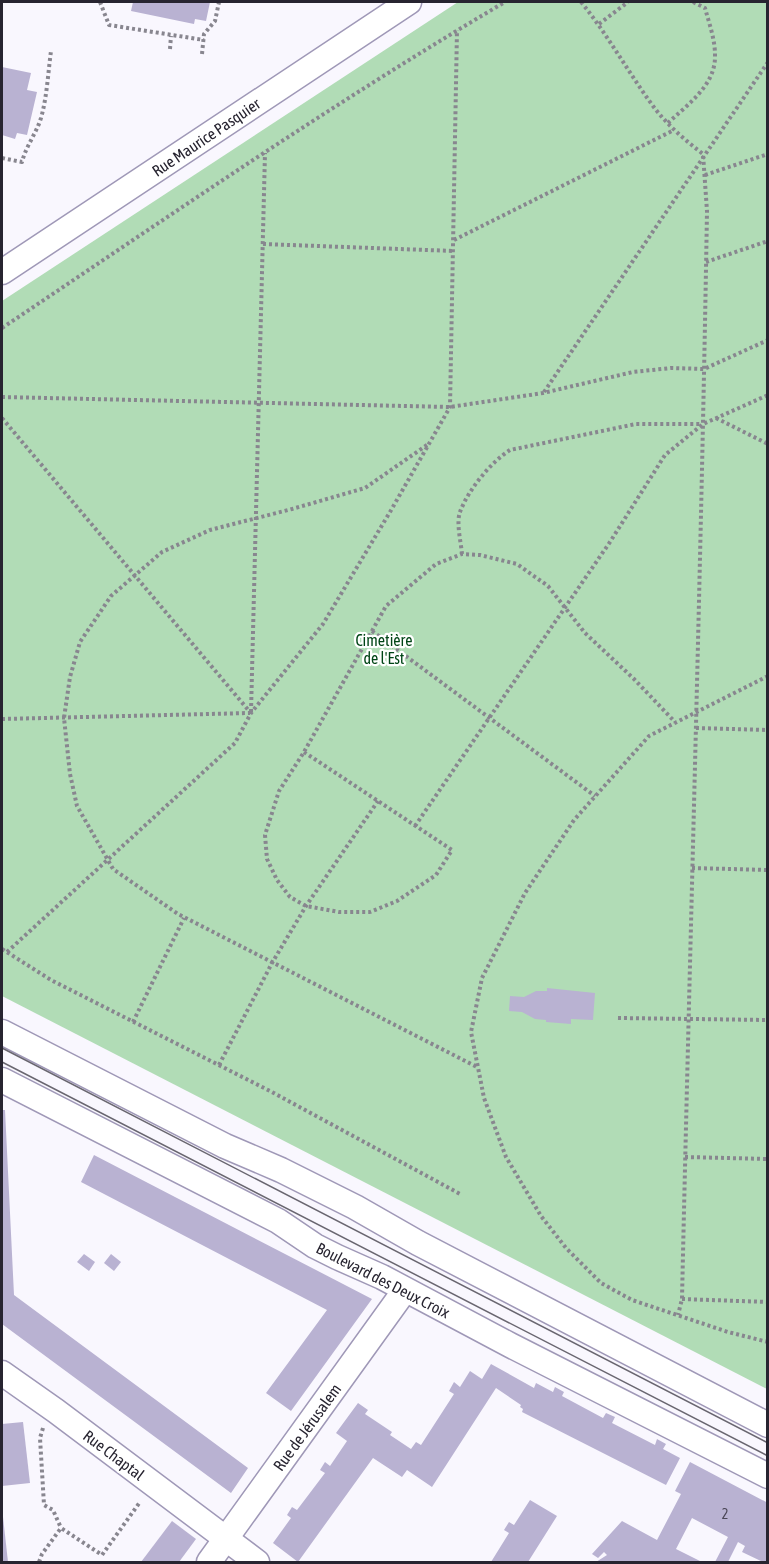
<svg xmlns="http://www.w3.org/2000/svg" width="769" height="1564" font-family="'Asap Condensed',sans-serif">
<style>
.green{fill:#b1dcb6}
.building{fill:#b9b2d2}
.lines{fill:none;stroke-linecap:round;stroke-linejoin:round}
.street-casing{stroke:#9f98b7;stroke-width:27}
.path{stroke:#88868f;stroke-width:4;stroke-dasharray:3 3;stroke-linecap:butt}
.street{stroke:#fff;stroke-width:24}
.tram{stroke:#696670;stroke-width:1.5}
.labels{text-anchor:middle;stroke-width:4.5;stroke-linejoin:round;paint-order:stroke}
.number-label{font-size:14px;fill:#4c4858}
.street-label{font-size:16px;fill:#272430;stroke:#fff}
.park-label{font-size:16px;fill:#004516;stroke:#fff}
</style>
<rect width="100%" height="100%" fill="#f9f7fe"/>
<path class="green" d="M458 2H767V1389L2 996V301Z"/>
<g class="building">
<path d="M133 2H210L206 21 195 19 194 24 131 11Z"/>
<path d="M2 67 31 73 27 90 37 92 27 135 17 133 15 139 2 135Z"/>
<path d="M547 988 595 993 593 1020 571 1019V1024L546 1022V1020L535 1019 522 1012 509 1011 510 996 524 997 536 991H547Z"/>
<path d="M2 1110H5L14 1295 248 1468 231 1493 2 1324Z"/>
<path d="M94 1155 372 1299 291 1411 266 1393 327 1310 81 1182Z"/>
<path d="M84 1254 95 1262 89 1271 77 1262Z"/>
<path d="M111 1254 121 1262 114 1271 104 1263Z"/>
<path d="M491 1364 534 1388 536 1383 553 1392 555 1387 564 1392 562 1396 603 1418 606 1413 615 1417 612 1423 655 1445 657 1439 666 1444 663 1449 680 1458 666 1485 522 1412 523 1409 520 1407 521 1405 496 1388 432 1487 407 1470 402 1477 373 1458 298 1562 273 1543 291 1518 287 1515 292 1507 297 1510 325 1473 320 1470 325 1462 330 1466 347 1441 336 1433 358 1403 368 1410 365 1414 392 1432 390 1435 411 1449 416 1442 421 1445 454 1394 449 1391 454 1382 460 1387 470 1371 482 1379Z"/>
<path d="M23 1422 30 1483 2 1486V1424Z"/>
<path d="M690 1462 768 1503V1562H763L742 1552 745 1546 738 1542 728 1562H715L728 1537 692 1518 676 1549 702 1562H596L607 1555 604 1552 598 1558 592 1554 622 1521 657 1540 681 1494 675 1491Z"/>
<path d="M530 1500 557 1516 528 1562H491L509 1533 504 1530 509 1522 514 1525Z"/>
<path d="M2 1517H3L8 1562H2Z"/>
<path d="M172 1521 196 1539 179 1562H141Z"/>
</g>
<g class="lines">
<defs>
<g id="street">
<path d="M2 272 409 2"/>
<path d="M2 1032 225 1146 281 1170 355 1207 418 1243 768 1425"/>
<path d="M2 1080 278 1221 315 1246 337 1257 382 1277 510 1345 768 1476"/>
<path d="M2 1373 56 1411 257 1562"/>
<path d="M209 1562 405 1290"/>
</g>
</defs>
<use href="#street" class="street-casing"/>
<g class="path">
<path d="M100 2 109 25 204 40"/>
<path d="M581 2C608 35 628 72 653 106 667 125 685 140 703 154L707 211C701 574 690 936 682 1299L678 1315"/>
<path d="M599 24 628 2"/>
<path d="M170 49 171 36"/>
<path d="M202 54 204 34 215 21 219 2"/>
<path d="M668 123C688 104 716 85 715 55 715 39 709 23 705 8L693 2"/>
<path d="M2 158 22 162C26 146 36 134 41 118 47 97 48 73 51 51"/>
<path d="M705 175 768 154"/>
<path d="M454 240 674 130"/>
<path d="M263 244 454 251"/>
<path d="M706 262 768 241"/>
<path d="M2 328C168 217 333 103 505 2"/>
<path d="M544 392 768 62"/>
<path d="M2 397 450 407 543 393 633 372 671 368 704 369 768 340"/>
<path d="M2 418 250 712"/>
<path d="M716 418 768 444"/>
<path d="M427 445 365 488 292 509 210 530 162 552 111 596 80 642 70 677 64 718 70 774 77 806 113 869 178 914 477 1067"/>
<path d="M462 554C461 542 456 523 460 512 468 490 491 462 510 450L636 424H702"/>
<path d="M372 631 595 796"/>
<path d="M768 676 649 736 574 820 525 893 482 978 471 1032 484 1098 506 1157 541 1216 566 1248 601 1283 632 1300 728 1332 768 1342"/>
<path d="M251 712 265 153"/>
<path d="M2 719 250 713"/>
<path d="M696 728 768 730"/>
<path d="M304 752 452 850 436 875 397 901 370 912H339L306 906 290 897 277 880 267 859 265 835 279 791 304 752 386 606 436 564 462 554 480 555 517 564 548 586 585 633 634 679 675 722"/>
<path d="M415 826 610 542 665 455 703 424 768 395"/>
<path d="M692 868 768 870"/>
<path d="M2 949 51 980 270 1091 462 1195"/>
<path d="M7 952 235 743 251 713 323 624 390 512 450 407 457 30"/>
<path d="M618 1018 768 1020"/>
<path d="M133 1022 184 918"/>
<path d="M219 1065 272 963 306 906 378 801"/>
<path d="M685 1157 768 1159"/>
<path d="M682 1299 768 1302"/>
<path d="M43 1428 40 1438 44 1505 53 1510 61 1528"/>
<path d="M39 1562 42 1554 61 1528 102 1555 140 1502"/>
</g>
<use href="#street" class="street"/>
<g class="tram">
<path d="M2 1048 768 1443"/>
<path d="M2 1062 768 1456"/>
</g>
</g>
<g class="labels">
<g class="number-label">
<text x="725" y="1519">2</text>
</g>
<g class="street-label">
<text transform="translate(206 137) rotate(-34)" y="6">Rue Maurice Pasquier</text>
<text transform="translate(383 1280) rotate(27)" y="6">Boulevard des Deux Croix</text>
<text transform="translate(307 1427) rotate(-54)" y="6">Rue de Jérusalem</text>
<text transform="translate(114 1455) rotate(37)" y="6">Rue Chaptal</text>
</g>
<g class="park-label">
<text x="384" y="646">Cimetière<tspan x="384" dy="18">de l'Est</tspan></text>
</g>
</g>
<rect width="769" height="1564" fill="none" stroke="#272430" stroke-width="6"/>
</svg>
